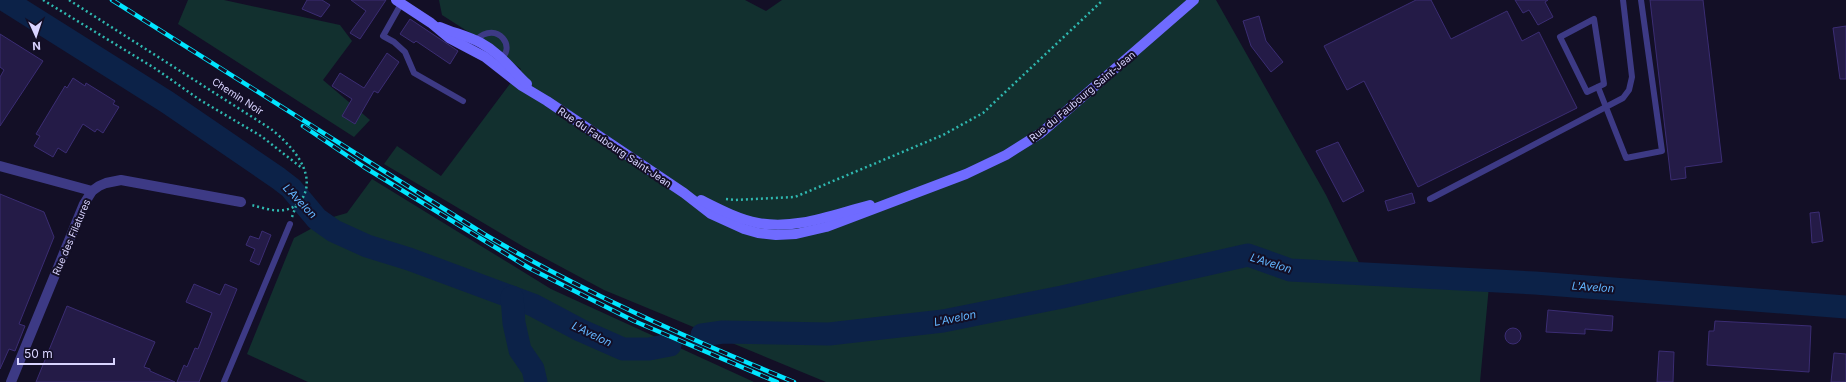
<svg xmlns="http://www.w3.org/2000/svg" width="1846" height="382" font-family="Inter,sans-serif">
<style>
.green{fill:#12302f}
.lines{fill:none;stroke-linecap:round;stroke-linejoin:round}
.river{stroke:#0c2248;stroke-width:23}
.building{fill:#241b47;stroke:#3b2d73}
.path{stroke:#2fb8b0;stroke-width:2.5;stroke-dasharray:2 3;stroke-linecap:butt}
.lane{stroke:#3d3a85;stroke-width:6}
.street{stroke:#3d3a85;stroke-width:10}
.secondary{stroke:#6f6bff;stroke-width:10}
.rail-casing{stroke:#00e5ff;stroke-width:4.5}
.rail{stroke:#130f26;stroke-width:3;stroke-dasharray:9;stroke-linecap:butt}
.labels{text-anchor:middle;stroke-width:4;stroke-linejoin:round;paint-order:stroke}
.street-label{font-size:10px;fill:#d9d4ff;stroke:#130f26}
.water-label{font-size:11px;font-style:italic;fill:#62b6ff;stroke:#130f26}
</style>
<rect width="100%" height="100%" fill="#130f26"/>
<g class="green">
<path d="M188 0H224L340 25 352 41 323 80 370 120 354 137 178 24Z"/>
<path d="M439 0H745L766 11 782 0H1216L1326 195 1365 275 1489 286 1480 382H826L604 290 524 247 384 164 397 146 441 176 521 69 478 38 442 15Z"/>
<path d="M372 179 551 289 754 382H308L247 354 294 238 333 217 347 213Z"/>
</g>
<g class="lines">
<g class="river">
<path d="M5 0 167 102 278 178 291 188 317 219 334 231 367 246 409 259 533 305 580 330 623 349H649L670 345"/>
<path d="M512 297 514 323 520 350 533 369 536 382"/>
<path d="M702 335 723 332 829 334 943 321 1062 297 1248 255 1290 270 1535 283 1846 307"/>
</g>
</g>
<g class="building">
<path d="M307 0H322L330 5 321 17 302 9Z"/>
<path d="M351 0H386L360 39 350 33 366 11Z"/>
<path d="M1416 0H1431L1451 39 1507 11 1522 41 1539 32 1577 108 1418 187 1364 81 1347 90 1324 46Z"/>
<path d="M1515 0H1548L1545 2 1553 17 1538 25 1529 10 1523 13Z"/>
<path d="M1650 0H1703L1722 162 1685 167 1686 178 1671 180Z"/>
<path d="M1259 16 1266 41 1283 62 1271 72 1251 46 1243 21Z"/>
<path d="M410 19 458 51 450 64 416 41 414 43 400 34Z"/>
<path d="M1846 26V79H1840L1833 28Z"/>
<path d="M0 34 43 61 0 126V77L4 70 0 67Z"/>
<path d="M387 53 399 62 378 93 374 91 355 124 342 116 352 99 332 86 340 73 364 88Z"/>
<path d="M73 78 85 86 86 83 115 101 113 104 119 107 103 133 97 129 95 132 83 124 66 153 58 148 53 157 34 146 40 136 36 134 65 86 67 88Z"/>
<path d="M1338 142 1364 191 1343 202 1316 151Z"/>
<path d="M1412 193 1415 203 1388 211 1385 201Z"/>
<path d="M0 194 44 212 54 237 19 324 25 326 15 351 9 349 0 369Z"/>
<path d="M1819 212 1823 241 1812 243 1810 213Z"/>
<path d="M262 231 271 235 259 265 250 261 255 249 246 245 250 236 259 239Z"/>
<path d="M194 284 220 295 225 284 237 289 199 382H177L184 365 187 367 195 348 198 349 212 313 186 302Z"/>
<path d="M67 306 155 342 144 367 150 369V371L175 382H36Z"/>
<path d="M1548 310 1613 316 1612 331 1585 329V334L1546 332Z"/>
<path d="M1715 321 1811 326 1809 372 1707 365 1709 331H1714Z"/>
<circle cx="1513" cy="336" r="8"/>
<path d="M1659 351 1674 352 1673 382H1657Z"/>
<path d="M1834 353 1846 354V382H1831Z"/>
</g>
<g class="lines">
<g class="path">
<path d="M43 0 156 69 200 100 261 136 302 168"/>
<path d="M69 0 271 129C290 144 318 173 302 199 297 205 292 209 284 210 274 212 261 207 251 205"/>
<path d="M726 199 735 200 795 197 943 135 983 113 1103 0"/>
<path d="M292 217 296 206"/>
</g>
<g class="lane">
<path d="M401 4 383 36 394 42 405 52 414 73 463 101"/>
<path d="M1594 19 1604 84 1587 92 1560 37Z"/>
<path d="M476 40C498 19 518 50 499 59"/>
<path d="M1598 87 1626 158 1662 151 1641 0"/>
<path d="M1430 199 1623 98 1629 90 1632 77 1623 0"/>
<path d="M224 382 290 224"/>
</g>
<g class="street">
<path d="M0 166 92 191"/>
<path d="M11 382 84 204 92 191 99 186 106 183 121 180 241 202"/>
</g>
<g class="secondary">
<path d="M396 0 431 23 449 38 485 57 522 86 547 101 684 193 711 214 744 229 758 233 776 235 796 234 826 227 966 174 1006 155 1041 133 1194 0"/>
<path d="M440 27C454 33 468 36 481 43 500 53 512 70 527 84"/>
<path d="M701 200C719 209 738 219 758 223 797 230 834 214 870 205"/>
</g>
<defs>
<g id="rail">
<path d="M112 0 484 234C583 292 687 338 794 382"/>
<path d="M303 126 364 167 529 268 634 321 777 382"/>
</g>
</defs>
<use href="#rail" class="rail-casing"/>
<use href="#rail" class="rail"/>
</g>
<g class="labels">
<g class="street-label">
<text transform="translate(238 96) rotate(33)" y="4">Chemin Noir</text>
<text transform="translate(1082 96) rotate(-40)" y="4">Rue du Faubourg Saint-Jean</text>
<text transform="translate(615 147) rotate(34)" y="4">Rue du Faubourg Saint-Jean</text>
<text transform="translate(71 237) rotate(-67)" y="4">Rue des Filatures</text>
</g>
<g class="water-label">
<text transform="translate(300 201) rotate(46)" y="4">L'Avelon</text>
<text transform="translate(1271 263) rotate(17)" y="4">L'Avelon</text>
<text transform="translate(1593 287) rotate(4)" y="4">L'Avelon</text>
<text transform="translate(955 318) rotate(-11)" y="4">L'Avelon</text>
<text transform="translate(592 334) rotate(26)" y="4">L'Avelon</text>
</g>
</g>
<g transform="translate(36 36) rotate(177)" stroke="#130f26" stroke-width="3" paint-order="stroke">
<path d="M0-3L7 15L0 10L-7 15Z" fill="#d9d4ff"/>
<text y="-6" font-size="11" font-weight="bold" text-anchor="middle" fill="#d9d4ff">N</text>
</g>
<path d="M18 358v6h96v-6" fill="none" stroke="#d9d4ff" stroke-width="2"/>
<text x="24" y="358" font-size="12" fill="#d9d4ff" stroke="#130f26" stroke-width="3" paint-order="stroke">50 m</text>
</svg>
